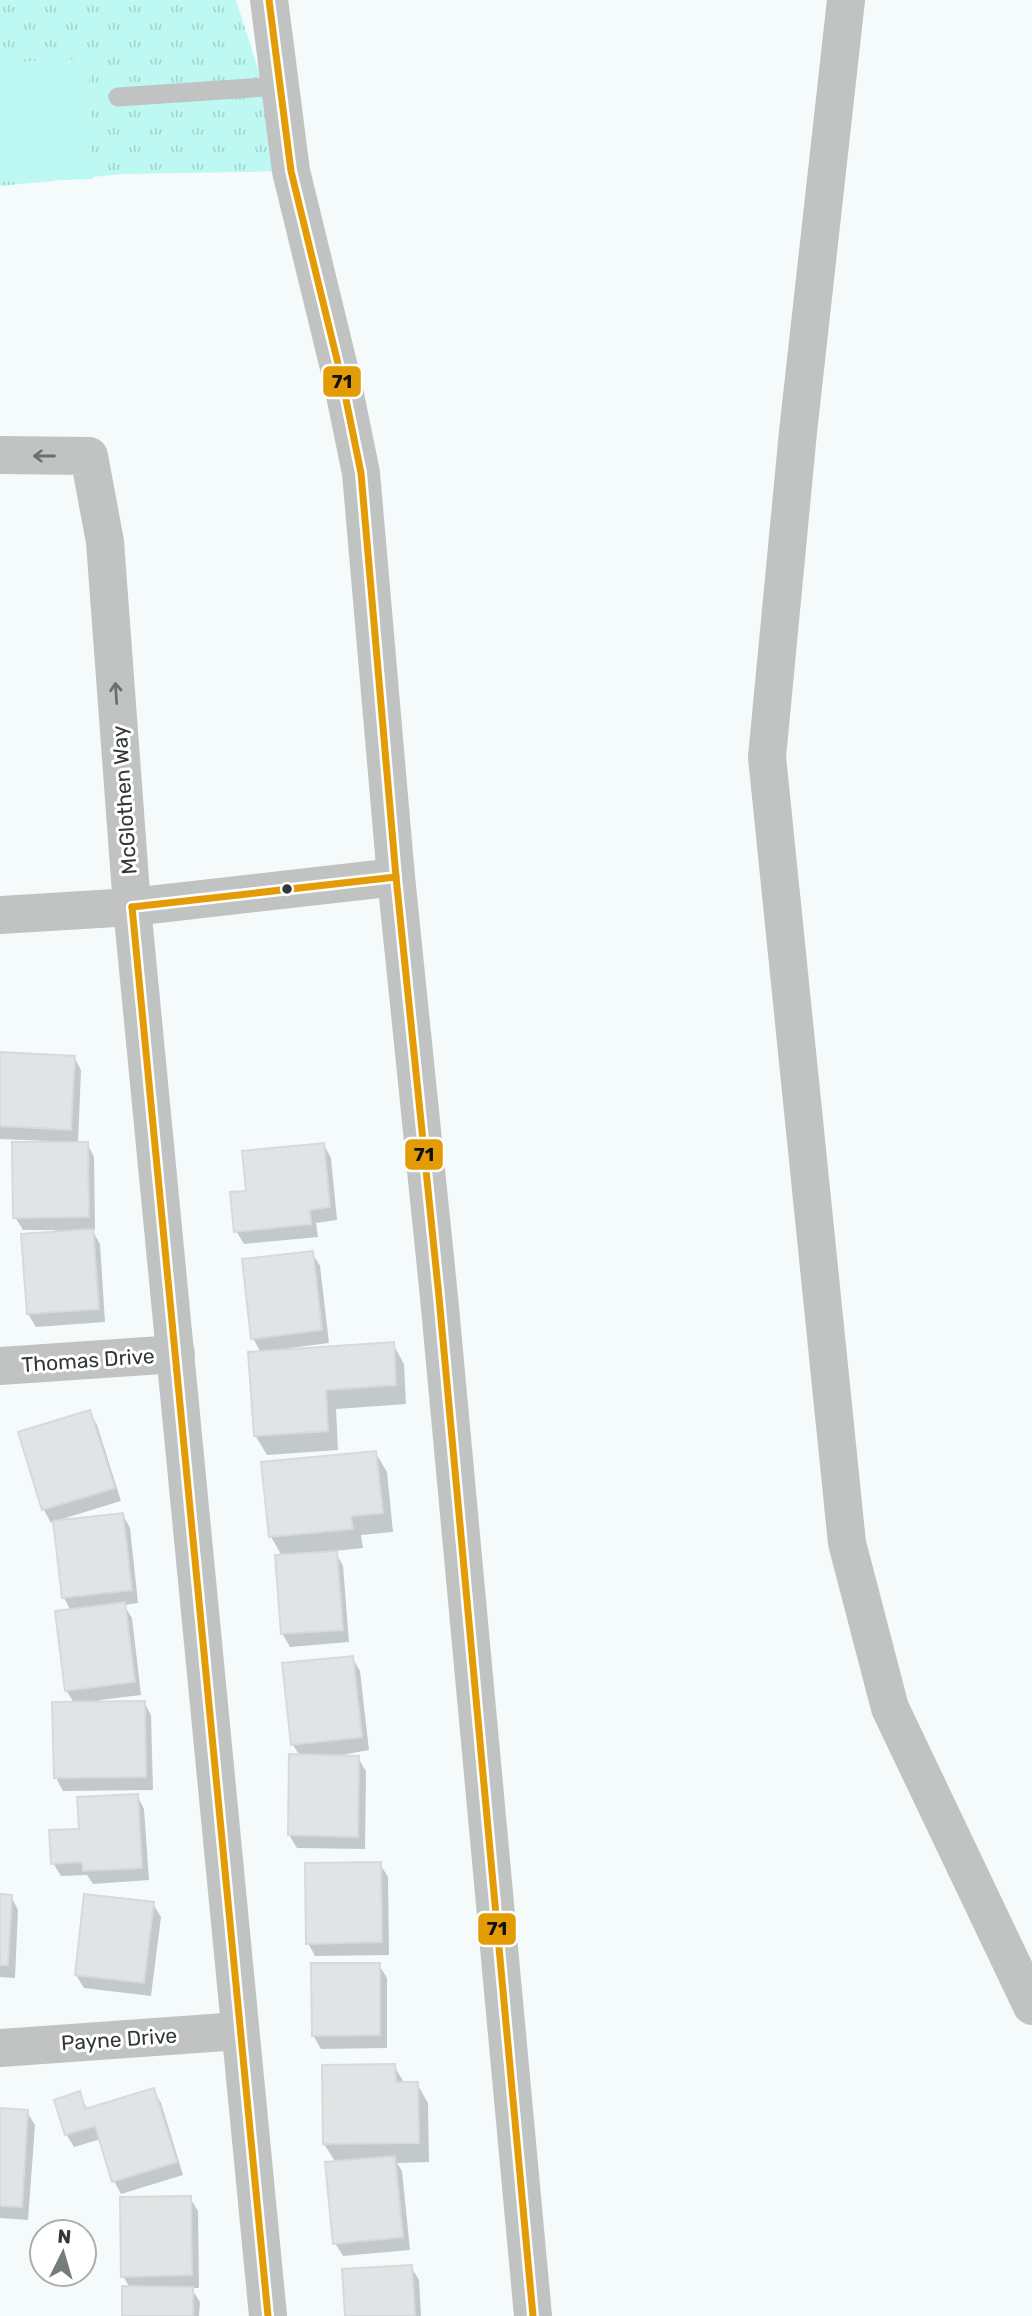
<svg xmlns="http://www.w3.org/2000/svg" width="1032" height="2316" font-family="Rubik,sans-serif">
	<style>
		.park { fill: url(#park-tufts) }
		.pitch { fill: #bdf9f2 }
		.shadow { fill: #0003 }
		.building { fill: #e1e3e5; stroke: #d7d9da; stroke-width: 2 }
		.lines { fill: none; stroke-linecap: round; stroke-linejoin: round }
		.service { stroke: #c1c3c3; stroke-width: 19 }
		.minor { stroke: #c1c3c3; stroke-width: 38 }
		.tertiary { stroke: #c1c3c3; stroke-width: 38 }
		.bus-1-casing { stroke: #fff; stroke-width: 12 }
		.bus-1 { stroke: #e39b06; stroke-width: 7 }
		.oneway { stroke: #6b6f6f }
		.bus-dot { fill: #323737; stroke: #fff; stroke-width: 2.5 }
		.labels { text-anchor: middle; dominant-baseline: central; stroke-width: 6; stroke-linejoin: round; paint-order: stroke }
		.street-label { font-size: 21px; fill: #323737; stroke: #fff }
		.line-badge { stroke: #fff; stroke-width: 2.5 }
		.pale-badge-label { font-size: 19px; text-anchor: middle; font-weight: bold; fill: #111 }
	</style>
	<defs>
		<pattern id="park-tufts" width="24" height="20" patternUnits="userSpaceOnUse" patternTransform="scale(1.75)"><rect width="24" height="20" fill="#bdf9f2"/><path d="M3 7l-1-3M5 7V3M7 7l1-3M15 17l-1-3M17 17v-4M19 17l1-3" fill="none" stroke="#a3d6d0"/></pattern>
	</defs>
	<rect width="100%" height="100%" fill="#f4fbfa"/>
	<!-- park -->
	<polygon class="park" points="0,0 236,0 291,171 123,174 0,186"/>
	<!-- pitch -->
	<polygon class="pitch" points="88,59 93,179 0,182 0,62"/>
	<!-- shadow -->
	<g class="shadow">
		<polygon points="0,1054 74,1057 81,1070 78,1144 87,1143 94,1157 95,1230 92,1230 100,1244 105,1322 36,1327 28,1314 55,1230 23,1230 15,1217 48,1141 0,1139"/>
		<polygon points="324,1145 331,1158 337,1220 316,1223 318,1237 244,1244 236,1231 248,1192"/>
		<polygon points="312,1253 320,1266 329,1343 290,1348 291,1351 393,1344 404,1364 406,1404 336,1409 338,1450 267,1455 255,1435 261,1353 253,1338"/>
		<polygon points="90,1412 97,1425 121,1501 62,1519 123,1515 130,1528 138,1603 124,1605 132,1618 141,1695 100,1700 101,1703 144,1702 151,1715 153,1790 63,1791 56,1778 74,1703 66,1690 71,1611 64,1598 55,1521 51,1523 44,1510 20,1433"/>
		<polygon points="375,1452 387,1472 393,1532 361,1535 363,1548 335,1551 343,1566 349,1642 290,1647 282,1633 282,1556 271,1537 263,1464"/>
		<polygon points="352,1657 360,1671 369,1750 331,1757 358,1758 366,1771 365,1849 297,1848 289,1835 300,1756 293,1745"/>
		<polygon points="137,1795 144,1809 149,1880 93,1884 87,1875 61,1876 53,1863 81,1831"/>
		<polygon points="380,1864 388,1877 389,1955 315,1956 308,1943"/>
		<polygon points="0,1896 11,1896 18,1910 15,1978 0,1977"/>
		<polygon points="153,1904 161,1917 151,1996 84,1988 76,1975"/>
		<polygon points="379,1965 387,1978 387,2048 321,2049 313,2035"/>
		<polygon points="394,2066 405,2084 417,2084 428,2103 429,2162 397,2163 402,2171 410,2250 343,2256 335,2243 336,2163 324,2144"/>
		<polygon points="153,2090 161,2103 183,2175 121,2194 114,2181 101,2139 74,2147 66,2134 79,2093 88,2110"/>
		<polygon points="0,2110 27,2112 35,2125 28,2220 0,2218"/>
		<polygon points="190,2198 198,2211 199,2288 191,2288 200,2302 199,2316 123,2316 130,2288 123,2276"/>
		<polygon points="411,2267 419,2280 421,2316 347,2316"/>
	</g>
	<!-- building -->
	<g class="building">
		<polygon points="0,1052 75,1056 71,1130 0,1126"/>
		<polygon points="12,1142 88,1142 89,1217 13,1218"/>
		<polygon points="324,1143 330,1207 310,1210 311,1224 234,1232 230,1192 246,1191 242,1151"/>
		<polygon points="93,1229 99,1309 27,1314 21,1234"/>
		<polygon points="313,1251 322,1330 251,1339 242,1259"/>
		<polygon points="394,1342 396,1385 326,1390 328,1431 254,1436 248,1352"/>
		<polygon points="90,1410 115,1488 42,1510 18,1432"/>
		<polygon points="376,1451 383,1513 351,1516 353,1529 269,1537 261,1462"/>
		<polygon points="123,1513 132,1590 62,1598 53,1521"/>
		<polygon points="337,1551 343,1630 281,1634 275,1555"/>
		<polygon points="125,1602 135,1682 65,1691 55,1611"/>
		<polygon points="353,1656 362,1737 291,1745 282,1663"/>
		<polygon points="145,1701 146,1777 54,1778 52,1702"/>
		<polygon points="289,1754 359,1756 358,1837 288,1835"/>
		<polygon points="138,1794 142,1868 83,1871 82,1862 51,1864 49,1830 79,1829 77,1797"/>
		<polygon points="381,1862 382,1942 306,1944 305,1863"/>
		<polygon points="0,1894 12,1895 8,1965 0,1965"/>
		<polygon points="84,1894 154,1902 144,1983 75,1975"/>
		<polygon points="311,1963 380,1963 380,2035 312,2036"/>
		<polygon points="395,2064 396,2082 418,2082 419,2143 323,2144 322,2065"/>
		<polygon points="154,2088 177,2162 112,2182 95,2126 65,2135 54,2100 80,2091 85,2109"/>
		<polygon points="0,2108 28,2110 22,2207 0,2206"/>
		<polygon points="395,2156 403,2237 333,2244 325,2162"/>
		<polygon points="191,2196 192,2275 121,2277 120,2197"/>
		<polygon points="412,2265 415,2316 345,2316 342,2269"/>
		<polygon points="122,2286 193,2287 193,2316 122,2316"/>
	</g>
	<g class="lines">
		<!-- service -->
		<polyline class="service" points="118,97 280,86"/>
		<!-- minor -->
		<g class="minor">
			<polyline points="846,0 798,432 767,757 847,1543 890,1708 1032,2006"/>
			<polyline points="0,455 89,456 105,542 132,907 268,2316"/>
			<polyline points="0,915 132,907 396,877"/>
			<polyline points="0,1366 176,1354"/>
			<polyline points="0,2048 239,2031"/>
		</g>
		<!-- tertiary -->
		<polyline class="tertiary" points="269,0 291,171 342,380 361,473 396,877 439,1297 533,2316"/>
		<defs>
			<g id="bus-1">
				<polyline points="269,0 291,171 342,380 361,473 396,877 439,1297 533,2316"/>
				<polyline points="132,907 268,2316"/>
				<polyline points="132,907 396,877"/>
			</g>
		</defs>
		<!-- bus-1 casing -->
		<use href="#bus-1" class="bus-1-casing"/>
		<!-- bus-1 -->
		<use href="#bus-1" class="bus-1"/>
	</g>
	<!-- one-way arrows -->
	<defs><path id="oneway-shaft" d="M-6 0H5M1.5-3L5.5 0L1.5 3" fill="none" stroke-width="1.6" stroke-linecap="round" stroke-linejoin="round" transform="scale(1.75)"/></defs>
	<g class="oneway">
		<use href="#oneway-shaft" transform="translate(44 456) rotate(-180)"/>
		<use href="#oneway-shaft" transform="translate(116 693) rotate(-94)"/>
	</g>
	<!-- markers -->
	<circle class="bus-dot" cx="287" cy="889" r="6"/>
	<g class="labels">
		<!-- street labels -->
		<g class="street-label">
			<text transform="translate(124 800) rotate(-94)">McGlothen Way</text>
			<text transform="translate(88 1360) rotate(-4)">Thomas Drive</text>
			<text transform="translate(119 2039) rotate(-4)">Payne Drive</text>
		</g>
	</g>
	<g class="line-badge">
		<rect x="322" y="365" width="40" height="33" rx="7" fill="#e39b06"/>
		<rect x="404" y="1138" width="40" height="33" rx="7" fill="#e39b06"/>
		<rect x="477" y="1912" width="40" height="34" rx="7" fill="#e39b06"/>
	</g>
	<g class="pale-badge-label">
		<text x="342" y="388">71</text>
		<text x="424" y="1161">71</text>
		<text x="497" y="1935">71</text>
	</g>
	<!-- north arrow -->
	<g transform="translate(63 2253) rotate(5)"><circle r="33" fill="#ffffff" stroke="#adafaf" stroke-width="2"/>
	<path d="M0-5L12 26L0 18L-12 26Z" fill="#767c7b"/>
	<text y="-10" font-size="19" font-weight="bold" text-anchor="middle" fill="#323737">N</text>
	</g>
</svg>
